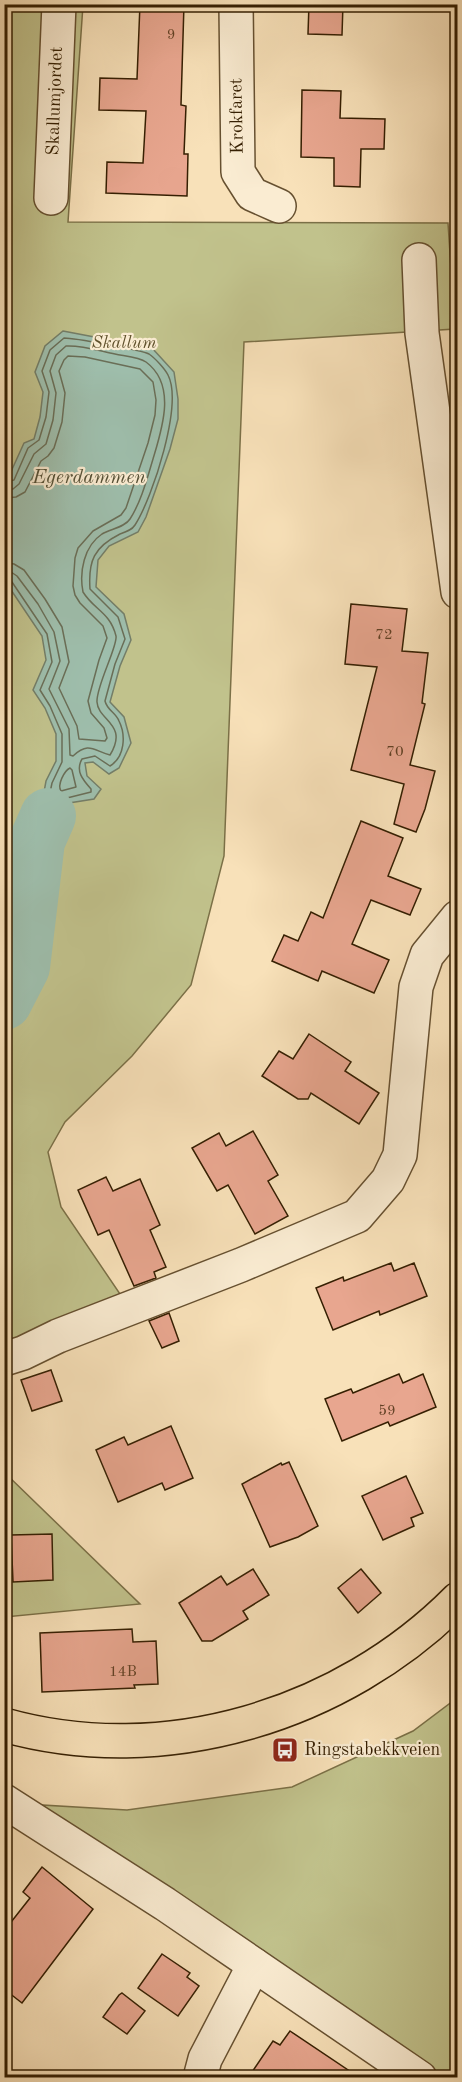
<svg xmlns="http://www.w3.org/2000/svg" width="462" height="2082" font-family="'Old Standard TT',serif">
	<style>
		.green { fill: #c1c28c; stroke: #7b7047; stroke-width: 1.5 }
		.water { fill: #9ebeac; stroke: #747e68; stroke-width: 1.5 }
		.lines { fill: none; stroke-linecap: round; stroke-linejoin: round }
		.shore { stroke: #6a6e57; stroke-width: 1.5 }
		.river { stroke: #9ebeac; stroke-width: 56 }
		.building { fill: #e8a68f; stroke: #351f02; stroke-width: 1.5 }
		.minor-casing { stroke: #665030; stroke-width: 36 }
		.major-casing { stroke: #351f02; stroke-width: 36 }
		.minor { stroke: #faecd2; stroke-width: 33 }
		.major { stroke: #f8e1b9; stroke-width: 33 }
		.labels { text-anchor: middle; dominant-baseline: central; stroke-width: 4.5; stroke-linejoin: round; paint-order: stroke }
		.number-label { font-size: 15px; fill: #624125 }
		.street-label { font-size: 18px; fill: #351f02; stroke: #faecd2 }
		.park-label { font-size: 18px; font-style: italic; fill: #5f502b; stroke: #faecd2 }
		.poi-label { font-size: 18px; fill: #351f02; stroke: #faecd2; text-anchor: start }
		.water-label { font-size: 20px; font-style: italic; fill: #544f35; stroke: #faecd2 }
	</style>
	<rect width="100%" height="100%" fill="#f8e1b9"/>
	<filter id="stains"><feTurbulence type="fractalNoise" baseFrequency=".00333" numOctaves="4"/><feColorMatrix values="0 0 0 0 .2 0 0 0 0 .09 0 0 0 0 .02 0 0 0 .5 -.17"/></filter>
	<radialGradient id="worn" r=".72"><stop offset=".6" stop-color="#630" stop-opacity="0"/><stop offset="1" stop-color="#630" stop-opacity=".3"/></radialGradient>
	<!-- green -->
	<g class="green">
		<polygon points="5,5 83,5 68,222 448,223 455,329 244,342 224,856 191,985 132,1056 65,1122 48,1152 61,1207 120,1294 92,1310 5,1345"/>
		<polygon points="5,1473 140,1604 5,1617"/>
		<polygon points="457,1698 457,2077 421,2077 235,1957 41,1805 127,1810 292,1787 413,1731"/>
	</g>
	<!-- water -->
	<polygon class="water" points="63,331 152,348 174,372 178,399 178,419 170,449 146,517 138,532 109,546 98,560 96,587 124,614 131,640 120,666 110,702 124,717 131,743 119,768 109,774 93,762 85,763 87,776 101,789 94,799 69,803 53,817 40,814 46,781 56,761 56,734 45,708 33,690 46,660 42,636 5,581 4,476 9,476 24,443 34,439 40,417 43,392 35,372 45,346"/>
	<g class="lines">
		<!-- shore -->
		<g class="shore">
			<path d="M4 482 14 480 28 448 39 440 46 417 49 392 42 371 50 350 64 338C74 338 142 350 149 354 155 358 165 369 168 375 183 404 153 497 135 525 132 530 126 532 120 534 94 547 88 561 90 589L118 617 125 639 115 664 105 701C107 710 116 713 119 721 126 735 125 757 110 766L95 756 82 759C75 771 83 780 91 789V792L67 798 52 810 47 807 52 783 62 762V734L50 706 40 690 52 662 47 634 12 582 4 579"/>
			<path d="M4 489H13L19 484 34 454 46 444 53 420 56 393 50 371 56 355 66 346C82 345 100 351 115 354 124 356 139 357 146 362 177 385 162 429 153 459 147 479 141 502 130 519 125 527 111 529 102 534 84 546 79 572 83 592 94 610 110 612 116 636 118 646 96 686 97 702 98 721 129 724 110 755 94 751 89 741 73 756L70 755 69 729 49 689 60 661 54 632 38 604 17 576 11 572 4 571"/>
			<polyline points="4,498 16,497 25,492 41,461 48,456 54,448 62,422 65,393 59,371 64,360 68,356 85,357 140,369 153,382 156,400 155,415 148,443 126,508 121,515 93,531 78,548 75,558 73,586 75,595 80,603 103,626 107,638 99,660 88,701 91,713 104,728 107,738 105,741 79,739 77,726 59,688 69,662 62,627 45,599 24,570 14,564 4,562"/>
			<path d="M70 768 72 770 76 787 61 791C57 785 64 771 70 768Z"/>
		</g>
		<!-- river -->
		<polyline class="river" points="4,1002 22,967 37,841 48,816"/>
	</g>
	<!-- building -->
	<g class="building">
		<polygon points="140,4 184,4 181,105 186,106 184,154 188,154 187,196 106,193 107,162 143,163 146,111 99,110 100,78 137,79"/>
		<polygon points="309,4 343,4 342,35 308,34"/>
		<polygon points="302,90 341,91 340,118 385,119 384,149 361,149 360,187 334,186 334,158 301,157"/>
		<polygon points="351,604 407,609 402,651 428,653 422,703 425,704 410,765 435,771 425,809 416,832 394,824 404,784 351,770 377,667 345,664"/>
		<polygon points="361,821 403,838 388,876 421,889 410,915 371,900 352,944 389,960 374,993 322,971 318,981 272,961 284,935 298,941 311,912 323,918"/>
		<polygon points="309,1034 351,1062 345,1071 379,1093 359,1124 311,1093 308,1099 298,1099 262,1076 279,1051 293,1059"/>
		<polygon points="253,1131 278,1175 268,1181 288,1216 255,1234 228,1185 217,1191 192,1148 219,1133 226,1146"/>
		<polygon points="106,1177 113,1191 140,1179 160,1225 150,1230 166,1267 154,1272 156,1278 134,1286 109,1230 98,1235 78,1190"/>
		<polygon points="391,1263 394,1271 414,1263 427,1296 380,1315 379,1311 333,1330 316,1288 343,1277 344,1281"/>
		<polygon points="169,1313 179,1341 162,1348 149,1321"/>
		<polygon points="51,1370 62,1401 32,1411 21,1380"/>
		<polygon points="399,1374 403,1383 423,1374 436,1407 390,1426 388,1422 342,1441 325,1399 351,1389 353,1393"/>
		<polygon points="171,1426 193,1478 165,1490 162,1483 118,1502 96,1450 124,1437 128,1445"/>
		<polygon points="289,1462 318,1526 298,1537 270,1547 242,1484 281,1463 282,1465"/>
		<polygon points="406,1476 423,1513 411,1518 414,1526 383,1540 362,1496"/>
		<polygon points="52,1534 53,1580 13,1582 11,1535"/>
		<polygon points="253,1569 269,1595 243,1611 248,1619 212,1641 202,1641 179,1603 221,1576 227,1585"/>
		<polygon points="361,1569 381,1593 358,1613 338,1588"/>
		<polygon points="132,1629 133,1642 156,1641 158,1684 134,1685 135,1688 42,1692 40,1633"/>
		<polygon points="42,1867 93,1909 22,2003 4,1989 4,1931 30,1898 23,1892"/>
		<polygon points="162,1954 190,1973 187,1977 199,1986 178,2016 138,1988"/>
		<polygon points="122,1993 145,2011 127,2034 103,2017 119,1995"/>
		<polygon points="290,2031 360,2078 248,2078 273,2041 280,2045"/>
	</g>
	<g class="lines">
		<defs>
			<g id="minor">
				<polyline points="236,4 238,172 252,194 279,206"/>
				<polyline points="51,198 59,4"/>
				<polyline points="419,260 422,333 458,592"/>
				<polyline points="4,1359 23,1353 58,1336 241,1265 357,1216 388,1180 400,1155 416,987 427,955 458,917"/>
				<polyline points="4,1801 165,1904 420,2078"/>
				<polyline points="200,2078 205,2059 254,1965"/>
			</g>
			<path id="major" d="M4 1725C164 1770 342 1716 458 1599"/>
		</defs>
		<!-- minor casing -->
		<use href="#minor" class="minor-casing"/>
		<!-- major casing -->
		<use href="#major" class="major-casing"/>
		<!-- minor -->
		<use href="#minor" class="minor"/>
		<!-- major -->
		<use href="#major" class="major"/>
	</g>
	<!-- icons -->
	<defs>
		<symbol id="bus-square" viewBox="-11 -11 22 22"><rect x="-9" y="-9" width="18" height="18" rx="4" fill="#8f2418" stroke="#faecd2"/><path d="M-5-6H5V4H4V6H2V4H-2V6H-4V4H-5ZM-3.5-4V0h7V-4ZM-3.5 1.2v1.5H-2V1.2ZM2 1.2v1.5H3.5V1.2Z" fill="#fff"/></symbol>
	</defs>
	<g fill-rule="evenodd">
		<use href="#bus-square" x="270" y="1735" width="30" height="30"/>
	</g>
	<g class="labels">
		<!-- number labels -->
		<g class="number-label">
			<text x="171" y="35">9</text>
			<text x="384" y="635">72</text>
			<text x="395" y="752">70</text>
			<text x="387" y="1411">59</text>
			<text x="123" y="1672">14B</text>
		</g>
		<!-- street labels -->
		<g class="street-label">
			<text transform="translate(55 101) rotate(-88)">Skallumjordet</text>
			<text transform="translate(237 116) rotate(-91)">Krokfaret</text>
		</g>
		<!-- park labels -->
		<g class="park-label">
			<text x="124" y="343">Skallum</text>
		</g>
		<!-- poi labels -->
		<g class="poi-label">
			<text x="304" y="1750">Ringstabekkveien</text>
		</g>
		<!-- water labels -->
		<g class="water-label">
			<text x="89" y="478">Egerdammen</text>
		</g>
	</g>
	<!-- margin -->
	<rect width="462" height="2082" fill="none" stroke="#f8e1b9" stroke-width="24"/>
	<rect x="6" y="6" width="450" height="2070" fill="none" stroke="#351f02" stroke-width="3"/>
	<rect x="12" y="12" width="438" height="2058" fill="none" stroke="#351f02" stroke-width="1.5"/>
	<rect width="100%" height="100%" filter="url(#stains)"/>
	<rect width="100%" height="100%" fill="url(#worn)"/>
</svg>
